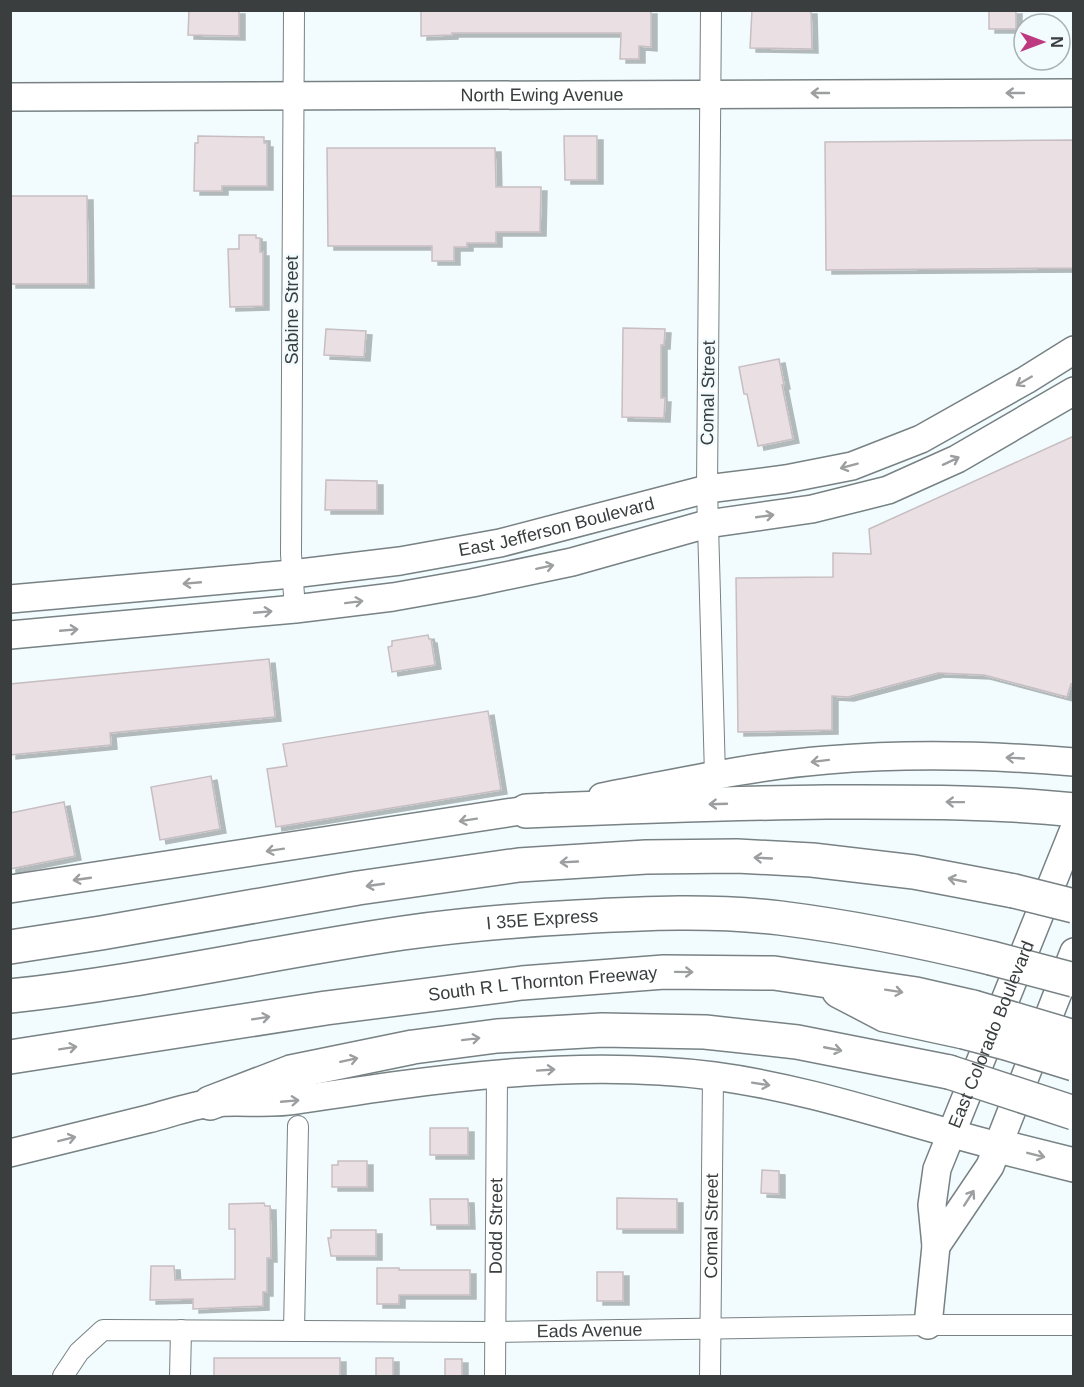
<svg xmlns="http://www.w3.org/2000/svg" width="1084" height="1387" font-family="Arial,sans-serif">
	<style>
		.building { fill: #eae0e4; stroke: #c7bec2; stroke-width: 1.5; filter: url(#shadow) }
		.lines { fill: none; stroke-linecap: round; stroke-linejoin: round }
		.street-casing { stroke: #788183; stroke-width: 22 }
		.secondary-casing { stroke: #788183; stroke-width: 30 }
		.highway-casing { stroke: #788183; stroke-width: 36 }
		.street { stroke: #fff; stroke-width: 20 }
		.secondary { stroke: #fff; stroke-width: 27 }
		.highway { stroke: #fff; stroke-width: 33 }
		.highway-bridge-casing { stroke: #788183; stroke-width: 36; stroke-linecap: butt }
		.highway-bridge { stroke: #fff; stroke-width: 33 }
		.oneway { stroke: #9c9e9f }
		.labels { text-anchor: middle; dominant-baseline: central; stroke-width: 5; stroke-linejoin: round; paint-order: stroke }
		.street-label { font-size: 18px; fill: #3a3e3f; stroke: #f2fcfe }
	</style>
	<defs>
		<filter id="shadow"><feDropShadow dx="6" dy="4" stdDeviation="0" flood-color="#0004"/></filter>
	</defs>
	<rect width="100%" height="100%" fill="#f2fcfe"/>
	<!-- building -->
	<g class="building">
		<polygon points="189,10 239,10 239,36 188,35"/>
		<polygon points="421,10 651,10 651,47 639,46 639,59 620,59 621,33 452,33 452,35 421,36"/>
		<polygon points="752,10 811,10 812,49 750,48"/>
		<rect x="989" y="10" width="27" height="19"/>
		<polygon points="198,136 264,137 264,143 267,143 267,186 222,186 222,191 194,191 195,143 198,143"/>
		<polygon points="564,136 597,136 597,180 565,180"/>
		<polygon points="1074,140 1074,268 826,270 825,142"/>
		<polygon points="327,148 495,148 496,187 541,187 540,232 496,232 496,243 467,243 467,247 454,247 454,261 432,261 432,246 328,246"/>
		<polygon points="10,196 87,196 88,284 10,284"/>
		<polygon points="239,235 256,235 256,238 260,238 260,252 263,252 263,306 230,307 228,249 239,249"/>
		<polygon points="623,328 665,329 664,345 661,345 661,398 665,398 664,418 622,417"/>
		<polygon points="326,329 366,331 364,357 324,355"/>
		<polygon points="779,359 784,385 782,385 793,439 758,446 747,394 744,394 739,367"/>
		<polygon points="1074,436 1074,683 1071,684 1067,697 984,675 938,673 848,697 832,696 832,730 738,732 736,578 833,577 833,553 871,554 869,529"/>
		<polygon points="326,480 377,481 377,510 325,510"/>
		<polygon points="428,635 429,639 431,639 435,665 392,672 388,647 392,646 392,641"/>
		<polygon points="269,659 275,717 110,733 111,745 10,755 10,684"/>
		<polygon points="488,711 501,790 276,827 267,769 287,766 283,744"/>
		<polygon points="211,776 220,829 160,840 151,787"/>
		<polygon points="64,802 75,856 10,869 10,813"/>
		<rect x="430" y="1128" width="38" height="27"/>
		<polygon points="338,1161 367,1161 367,1187 332,1187 332,1165 338,1165"/>
		<polygon points="762,1170 779,1171 779,1194 761,1193"/>
		<polygon points="617,1198 677,1199 677,1229 617,1229"/>
		<polygon points="430,1199 468,1199 469,1225 431,1225"/>
		<polygon points="264,1203 265,1206 270,1206 271,1258 267,1258 267,1292 263,1292 263,1306 193,1309 193,1299 150,1300 151,1266 174,1266 175,1280 235,1279 235,1229 229,1229 229,1204"/>
		<polygon points="331,1230 376,1230 376,1256 331,1256 328,1238 331,1238"/>
		<polygon points="377,1268 399,1268 399,1270 470,1270 470,1295 399,1295 399,1304 377,1304"/>
		<rect x="597" y="1272" width="26" height="29"/>
		<rect x="214" y="1358" width="126" height="19"/>
		<rect x="376" y="1358" width="17" height="19"/>
		<rect x="445" y="1359" width="17" height="18"/>
	</g>
	<g class="lines">
		<defs>
			<g id="street">
				<polyline points="294,10 291,554 295,609"/>
				<polyline points="711,10 707,489 715,775"/>
				<polyline points="294,1331 298,1126"/>
				<path id="s1" d="M63 1376 79 1352 103 1330 496 1332 928 1325H1074"/>
				<polyline points="180,1376 181,1330"/>
				<path id="s2" d="M495 1376 497 1074"/>
				<path id="s3" d="M710 1376 713 1076"/>
			</g>
			<g id="secondary">
				<path id="s4" d="M10 97 1074 93"/>
				<path id="s5" d="M10 599 292 574 400 561 500 543 707 489 786 479 852 466 921 439 1026 380 1074 350"/>
				<polyline points="10,635 295,609 393,597 472,583 572,562 707,524 812,509 888,490 957,459 1074,391"/>
				<path d="M602 797C676 783 751 766 827 760 911 753 990 755 1074 762"/>
				<polyline points="10,889 546,807"/>
				<path d="M10 1153C56 1142 102 1130 148 1119 168 1114 190 1106 211 1103 240 1100 269 1105 297 1100 435 1079 575 1058 714 1076 812 1089 903 1122 998 1146"/>
				<polyline points="936,1246 990,1166 1074,952"/>
				<path id="s6" d="M928 1325 936 1246 932 1205 937 1169 1074 829"/>
			</g>
			<g id="highway">
				<path d="M526 811C626 807 726 803 827 802 909 802 992 801 1074 810"/>
				<polyline points="10,947 101,933 358,888 519,865 646,857 737,856 812,860 914,872 1014,891"/>
				<polyline points="839,991 885,1015 964,1032"/>
				<path id="s7" d="M10 996C143 982 272 952 403 933 461 925 519 920 577 917 645 913 713 910 780 918 851 927 921 941 991 958"/>
				<path id="s8" d="M10 1057 326 1008 522 983 664 972 774 973 916 994 973 1007"/>
				<polyline points="210,1103 291,1072 413,1047 497,1036 602,1030 705,1032 797,1042 949,1072"/>
				<polyline points="998,1146 1074,1165"/>
			</g>
		</defs>
		<!-- street casing -->
		<use href="#street" class="street-casing"/>
		<!-- secondary casing -->
		<use href="#secondary" class="secondary-casing"/>
		<!-- highway casing -->
		<use href="#highway" class="highway-casing"/>
		<!-- street -->
		<use href="#street" class="street"/>
		<!-- secondary -->
		<use href="#secondary" class="secondary"/>
		<!-- highway -->
		<use href="#highway" class="highway"/>
		<defs>
			<g id="highway-bridge">
				<polyline points="1014,891 1074,906"/>
				<polyline points="991,958 1074,980"/>
				<polyline points="973,1007 1074,1037"/>
				<polyline points="964,1032 1006,1043 1074,1064"/>
				<polyline points="949,1072 1074,1113"/>
			</g>
		</defs>
		<!-- highway-bridge casing -->
		<use href="#highway-bridge" class="highway-bridge-casing"/>
		<!-- highway-bridge -->
		<use href="#highway-bridge" class="highway-bridge"/>
	</g>
	<!-- one-way arrows -->
	<defs><path id="oneway-shaft" d="M-6 0H5M1.5-3L5.5 0L1.5 3" fill="none" stroke-width="1.6" stroke-linecap="round" stroke-linejoin="round" transform="scale(1.5)"/></defs>
	<g class="oneway">
		<use href="#oneway-shaft" transform="translate(820 93) rotate(180)"/>
		<use href="#oneway-shaft" transform="translate(1015 93) rotate(180)"/>
		<use href="#oneway-shaft" transform="translate(1024 381) rotate(150)"/>
		<use href="#oneway-shaft" transform="translate(951 461) rotate(-25)"/>
		<use href="#oneway-shaft" transform="translate(849 466) rotate(165)"/>
		<use href="#oneway-shaft" transform="translate(765 516) rotate(-8)"/>
		<use href="#oneway-shaft" transform="translate(545 567) rotate(-12)"/>
		<use href="#oneway-shaft" transform="translate(192 583) rotate(175)"/>
		<use href="#oneway-shaft" transform="translate(354 602) rotate(-7)"/>
		<use href="#oneway-shaft" transform="translate(263 612) rotate(-5)"/>
		<use href="#oneway-shaft" transform="translate(69 630) rotate(-5)"/>
		<use href="#oneway-shaft" transform="translate(1015 758) rotate(-177)"/>
		<use href="#oneway-shaft" transform="translate(820 761) rotate(173)"/>
		<use href="#oneway-shaft" transform="translate(955 802) rotate(-179)"/>
		<use href="#oneway-shaft" transform="translate(718 804) rotate(178)"/>
		<use href="#oneway-shaft" transform="translate(468 820) rotate(171)"/>
		<use href="#oneway-shaft" transform="translate(275 850) rotate(171)"/>
		<use href="#oneway-shaft" transform="translate(763 858) rotate(-177)"/>
		<use href="#oneway-shaft" transform="translate(569 862) rotate(177)"/>
		<use href="#oneway-shaft" transform="translate(82 879) rotate(172)"/>
		<use href="#oneway-shaft" transform="translate(957 880) rotate(-169)"/>
		<use href="#oneway-shaft" transform="translate(375 885) rotate(172)"/>
		<use href="#oneway-shaft" transform="translate(684 972) rotate(1)"/>
		<use href="#oneway-shaft" transform="translate(894 991) rotate(9)"/>
		<use href="#oneway-shaft" transform="translate(261 1018) rotate(-9)"/>
		<use href="#oneway-shaft" transform="translate(471 1039) rotate(-7)"/>
		<use href="#oneway-shaft" transform="translate(68 1048) rotate(-9)"/>
		<use href="#oneway-shaft" transform="translate(833 1049) rotate(11)"/>
		<use href="#oneway-shaft" transform="translate(349 1060) rotate(-12)"/>
		<use href="#oneway-shaft" transform="translate(546 1070) rotate(-4)"/>
		<use href="#oneway-shaft" transform="translate(761 1084) rotate(9)"/>
		<use href="#oneway-shaft" transform="translate(290 1101) rotate(-5)"/>
		<use href="#oneway-shaft" transform="translate(67 1139) rotate(-14)"/>
		<use href="#oneway-shaft" transform="translate(1036 1155) rotate(14)"/>
		<use href="#oneway-shaft" transform="translate(969 1198) rotate(-57)"/>
	</g>
	<g class="labels">
		<!-- street labels -->
		<g class="street-label">
			<text stroke="none"><textPath href="#s4" startOffset="532">North Ewing Avenue</textPath></text>
			<text transform="translate(292 310) rotate(-90)">Sabine Street</text>
			<text transform="translate(708 393) rotate(-89)">Comal Street</text>
			<text stroke="none"><textPath href="#s5" startOffset="552">East Jefferson Boulevard</textPath></text>
			<text stroke="none"><textPath href="#s7" startOffset="538">I 35E Express</textPath></text>
			<text stroke="none"><textPath href="#s8" startOffset="538">South R L Thornton Freeway</textPath></text>
			<text stroke="none"><textPath href="#s6" startOffset="302">East Colorado Boulevard</textPath></text>
			<text stroke="none"><textPath href="#s2" startOffset="150">Dodd Street</textPath></text>
			<text stroke="none"><textPath href="#s3" startOffset="150">Comal Street</textPath></text>
			<text stroke="none"><textPath href="#s1" startOffset="548">Eads Avenue</textPath></text>
		</g>
	</g>
	<!-- border -->
	<rect width="1084" height="1387" fill="none" stroke="#3a3e3f" stroke-width="24"/>
	<!-- north arrow -->
	<g transform="translate(1042 42) rotate(90)"><circle r="28" fill="#f2fcfe" stroke="#a8b0b2" stroke-width="1.5"/>
	<path d="M0-4.5L10 22L0 15L-10 22Z" fill="#be3a80"/>
	<text y="-9" font-size="16" font-weight="bold" text-anchor="middle" fill="#3a3e3f">N</text>
	</g>
</svg>
